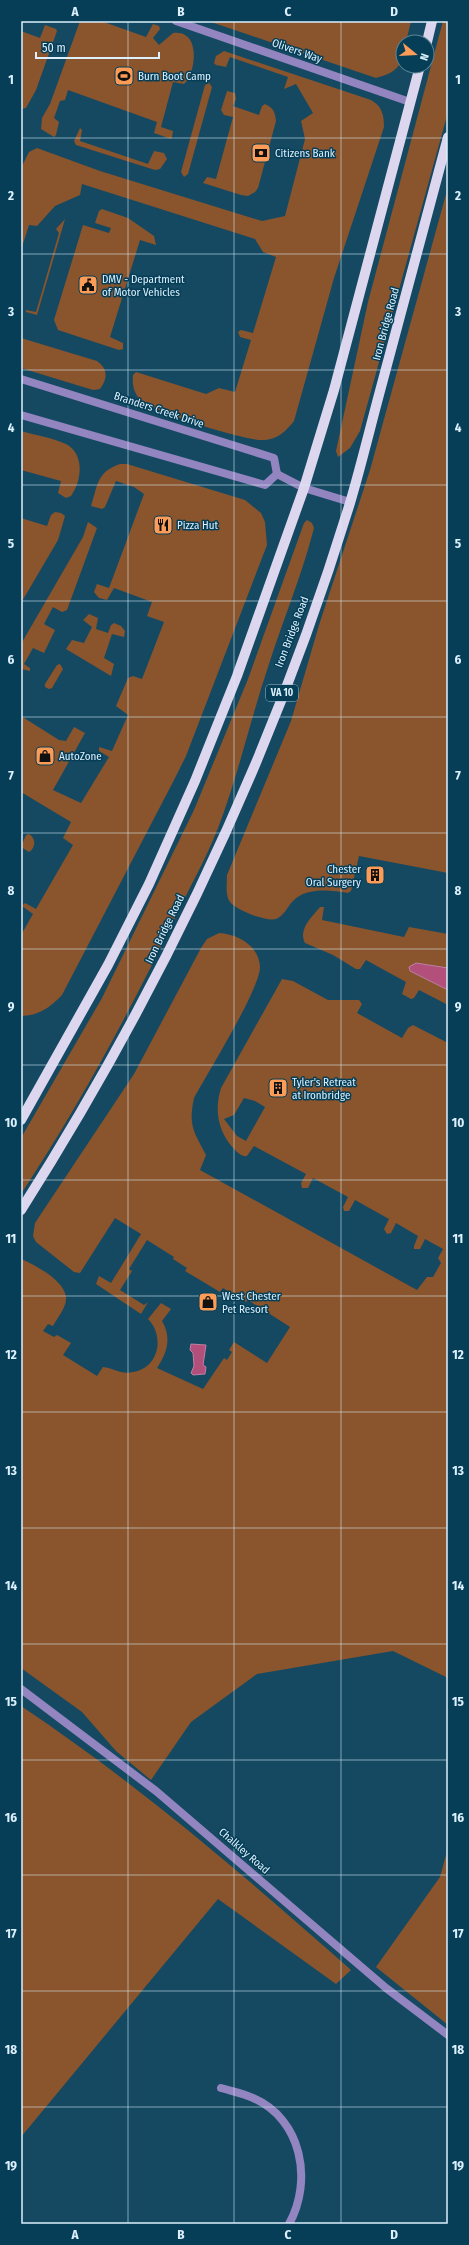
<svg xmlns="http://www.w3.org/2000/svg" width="469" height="2245" font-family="'Fira Sans Condensed',sans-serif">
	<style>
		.green { fill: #8a542c; fill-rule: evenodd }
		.water { fill: #b2507b; stroke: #bf80a2 }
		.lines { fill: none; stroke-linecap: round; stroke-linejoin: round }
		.minor { stroke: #9385c0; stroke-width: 8 }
		.tertiary { stroke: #9385c0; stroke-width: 8 }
		.primary { stroke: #dcd7ef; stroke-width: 10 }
		.grid { fill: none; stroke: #dcf0fd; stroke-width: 1; stroke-opacity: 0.55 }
		.labels { text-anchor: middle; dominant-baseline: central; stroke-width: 3; stroke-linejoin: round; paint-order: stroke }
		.shield { fill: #063e57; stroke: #9cbbcb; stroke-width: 1 }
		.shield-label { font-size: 10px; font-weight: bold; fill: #dcf0fd }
		.street-label { font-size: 11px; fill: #dcf0fd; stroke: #063e57 }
		.poi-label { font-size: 11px; fill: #dcf0fd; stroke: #063e57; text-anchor: start }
		.neatline { fill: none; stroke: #dcf0fd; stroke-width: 1.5 }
		.grid-label { font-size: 13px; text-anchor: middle; font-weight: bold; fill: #dcf0fd }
	</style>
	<rect width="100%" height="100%" fill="#154962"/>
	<!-- green -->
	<g class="green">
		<path d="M80 21H101L146 37 153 24 159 26 160 29 153 38 159 45 173 33C203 29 195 77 184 84L173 82 161 127 173 131 172 137 171 139 154 133 157 122 68 90 65 100 60 101 54 118 59 122 56 135 54 137 41 129 42 118 50 104Z"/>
		<path d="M208 21H411L406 42H403C403 66 398 72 376 78Z"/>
		<polygon points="443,21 448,21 448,112 360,431 350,448 338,457 336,451 368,302"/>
		<polygon points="45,25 56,29 57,31 36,90 26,108 21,109 21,31 40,38"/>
		<path d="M224 51 371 100C382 106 384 115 384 127L334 278 294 421C286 431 278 439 265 440 248 442 153 412 141 400 134 394 132 385 133 375L136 372 206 394 219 388 235 392 251 340 240 337 238 332 241 330 253 333 276 257 263 252 255 239 82 184 80 195 55 206 37 226 29 225 21 250V168L29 152 37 148 100 171 262 221 285 216 305 139 301 121 313 113 296 84 284 89 288 77 230 57 226 67 216 65 214 63 216 56Z"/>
		<polygon points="209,83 212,87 188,174 184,177 181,172 205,85"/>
		<path d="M227 91 235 93 236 99 233 106 259 115 262 106 265 104C273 108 275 111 276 121L258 188 255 192 248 196 241 195 203 183 207 177 216 179 233 117 224 115 221 110Z"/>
		<polygon points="80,128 82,130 80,141 148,164 154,151 164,153 167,159 160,169 155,170 76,145 74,141"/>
		<path d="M448 187V873L359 856 351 891 348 893C331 890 306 887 293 901 287 907 284 916 276 919 266 922 236 910 230 902 225 895 227 884 227 875L291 721 319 625 370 470Z"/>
		<polygon points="102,209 128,218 154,236 156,245 140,240 110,337 123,343 123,349 119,350 58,330 54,320 83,225 109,233 111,228 95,223 99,211"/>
		<polygon points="65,219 37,315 26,312 26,310 36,312 59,233 56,229"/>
		<path d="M21 338 97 361C108 369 108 378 100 389L93 390 21 368Z"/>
		<path d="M21 431C35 435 53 438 66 444 85 454 82 481 71 496L66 498 58 493 61 481 21 470Z"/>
		<path d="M120 464H127L245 500 261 513 265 522 267 545 186 756 173 782 62 995C51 1007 38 1016 21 1016V935L33 914 22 906 25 903 36 909 73 845 63 838 71 822 21 792V716L59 740 66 741 74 727 85 733 53 790 81 803 109 757 99 751V747L112 751 128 715 116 706 128 678 133 676 142 679 164 622 147 616 152 602 114 588 107 600 99 598 94 592 97 584 109 588 144 494 134 487 116 481 105 507 102 509 91 506C98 484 97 472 120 464Z"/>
		<polygon points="55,512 61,513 65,516 58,540 21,603 21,518 47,526 51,515"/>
		<path d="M307 520 312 523 314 528C302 575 283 620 268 667 250 721 238 776 218 828 206 859 189 888 175 918 129 1013 79 1106 21 1194V1138L102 998 194 810 248 679 304 523Z"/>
		<polygon points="88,522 97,528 67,610 62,612 53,607 44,624 55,630 44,653 33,648 24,664 30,668 30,671 21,669 21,644 83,537"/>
		<polygon points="89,614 98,618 96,629 108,633 111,625 114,623 121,626 125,631 124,637 112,634 104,658 114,664 111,676 66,649 72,640 84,643 92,627 83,620"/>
		<polygon points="60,664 63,669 52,688 49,689 45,687 45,684 57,665"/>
		<path d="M29 834C36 838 36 848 29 852L21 847 26 835Z"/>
		<path d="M320 907H324L322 920 404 937 409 927 448 934V968L416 963 410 971 448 990V1005L419 990 414 998 411 999 402 994 406 982 366 960 360 969H356L333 955 305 943C298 929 312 917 320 907Z"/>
		<path d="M219 933C237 934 259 945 260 967 260 989 207 1074 194 1098 188 1126 194 1132 206 1155L200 1170 417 1290 427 1277H433L441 1263 438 1258 443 1249 425 1239 420 1249H414V1246L418 1236 396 1223 391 1233 387 1234 384 1229 389 1219 355 1200 349 1211H344L343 1207 348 1197 313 1178 308 1188H302L301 1183 306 1174 254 1146 247 1156C242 1157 238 1153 234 1149 218 1132 214 1110 221 1088L282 979 293 981 328 1000H359L362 1004 357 1013 402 1038 408 1028 413 1025 448 1043V1682L446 1677 393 1651 257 1674 191 1722 151 1780 116 1751 82 1712 21 1668V1259C35 1265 64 1280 66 1297 67 1307 57 1318 53 1326L48 1324 43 1331 54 1337 57 1335 71 1343 63 1355 97 1376 103 1367C114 1368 121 1375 133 1372 159 1368 165 1336 148 1319L161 1303 171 1309 162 1321C172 1338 167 1353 157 1368L203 1389 224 1358 227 1360 232 1352 229 1350 234 1342 267 1363 290 1327 248 1300 246 1302 223 1288 220 1292 185 1271 187 1268 173 1259 174 1257 147 1240 129 1269 132 1271 120 1290 144 1305 148 1302 141 1314 96 1284 99 1276 111 1283 141 1234 115 1218 80 1273 74 1272 36 1242 33 1236 35 1223 134 1074 201 948 207 939ZM244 1098 255 1101 265 1107 246 1141 237 1136 224 1119 234 1115Z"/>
		<path d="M21 1706C138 1784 246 1877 351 1970L336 1984 218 1899 21 2137Z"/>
		<polygon points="448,1848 448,2025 376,1967 440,1877"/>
	</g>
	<!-- water -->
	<g class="water">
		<polygon points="416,963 448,968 448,990 410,971 409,967"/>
		<polygon points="191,1344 206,1345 203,1365 206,1367 205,1374 193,1375 191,1373 194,1366 193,1353 190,1350"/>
	</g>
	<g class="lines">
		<!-- minor -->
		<g class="minor">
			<polyline points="176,21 410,102"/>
			<polyline points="21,379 274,458 277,474"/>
			<polyline points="21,415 265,485 277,474"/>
			<polyline points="277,474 304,488 350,502"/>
			<path d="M221 2088C231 2091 243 2093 253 2098 302 2119 313 2181 289 2224"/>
		</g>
		<!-- tertiary -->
		<polyline class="tertiary" points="21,1689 156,1791 386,1988 448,2035"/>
		<!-- primary -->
		<g class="primary">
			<polyline points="427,42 432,21"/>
			<polyline points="21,1120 108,965 149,884 195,781 237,676 304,488 334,390 420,66"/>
			<path d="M21 1210C160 991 274 752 350 503 361 466 370 428 380 391 403 306 425 221 448 137"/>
		</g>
	</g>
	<!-- grid -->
	<path class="grid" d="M128 21V2224M234 21V2224M341 21V2224M21 138H448M21 254H448M21 370H448M21 485H448M21 601H448M21 717H448M21 833H448M21 949H448M21 1065H448M21 1180H448M21 1296H448M21 1412H448M21 1528H448M21 1644H448M21 1760H448M21 1875H448M21 1991H448M21 2107H448"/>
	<!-- icons -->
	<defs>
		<symbol id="stadium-square" viewBox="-11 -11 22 22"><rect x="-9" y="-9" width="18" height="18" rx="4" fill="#fd9c56" stroke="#063e57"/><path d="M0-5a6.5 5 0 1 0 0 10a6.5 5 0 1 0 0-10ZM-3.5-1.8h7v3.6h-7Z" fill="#111"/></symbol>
		<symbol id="bank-square" viewBox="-11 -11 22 22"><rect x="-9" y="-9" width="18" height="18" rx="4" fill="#fd9c56" stroke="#063e57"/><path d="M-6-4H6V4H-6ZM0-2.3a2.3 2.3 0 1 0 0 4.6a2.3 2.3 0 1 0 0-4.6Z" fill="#111"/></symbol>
		<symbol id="civic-square" viewBox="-11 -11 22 22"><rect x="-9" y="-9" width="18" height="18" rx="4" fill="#fd9c56" stroke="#063e57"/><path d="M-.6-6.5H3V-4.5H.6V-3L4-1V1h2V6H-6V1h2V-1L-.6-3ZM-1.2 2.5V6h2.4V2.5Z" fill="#111"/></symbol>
		<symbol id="restaurant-square" viewBox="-11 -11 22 22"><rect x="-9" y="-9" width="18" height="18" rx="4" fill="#fd9c56" stroke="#063e57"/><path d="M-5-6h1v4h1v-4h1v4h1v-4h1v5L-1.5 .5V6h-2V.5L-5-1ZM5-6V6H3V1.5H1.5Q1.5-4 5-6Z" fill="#111"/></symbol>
		<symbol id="shop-square" viewBox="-11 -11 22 22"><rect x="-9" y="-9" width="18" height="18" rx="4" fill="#fd9c56" stroke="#063e57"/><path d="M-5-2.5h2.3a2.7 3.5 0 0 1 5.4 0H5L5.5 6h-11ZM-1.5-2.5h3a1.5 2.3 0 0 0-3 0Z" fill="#111"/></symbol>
		<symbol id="building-square" viewBox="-11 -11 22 22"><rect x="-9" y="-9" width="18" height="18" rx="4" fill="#fd9c56" stroke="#063e57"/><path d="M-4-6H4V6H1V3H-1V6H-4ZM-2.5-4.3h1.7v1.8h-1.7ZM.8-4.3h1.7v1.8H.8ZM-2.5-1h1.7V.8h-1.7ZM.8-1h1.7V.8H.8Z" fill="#111"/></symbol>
	</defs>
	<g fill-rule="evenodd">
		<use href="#stadium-square" x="113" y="65" width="22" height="22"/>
		<use href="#bank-square" x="250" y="142" width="22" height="22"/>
		<use href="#civic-square" x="77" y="274" width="22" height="22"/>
		<use href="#restaurant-square" x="152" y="514" width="22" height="22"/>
		<use href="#shop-square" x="34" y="745" width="22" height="22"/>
		<use href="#building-square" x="364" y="864" width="22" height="22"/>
		<use href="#building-square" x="267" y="1077" width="22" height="22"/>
		<use href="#shop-square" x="197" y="1291" width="22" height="22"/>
	</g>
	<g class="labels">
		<!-- shield labels -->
		<rect class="shield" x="266" y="685" width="32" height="16" rx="3"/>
		<g class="shield-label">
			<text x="282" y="693">VA 10</text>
		</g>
		<!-- street labels -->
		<g class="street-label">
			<text transform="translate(297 51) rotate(19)">Olivers Way</text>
			<text transform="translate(386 324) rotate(-75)">Iron Bridge Road</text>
			<text transform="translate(159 410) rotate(18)">Branders Creek Drive</text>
			<text transform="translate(292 632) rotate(-69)">Iron Bridge Road</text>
			<text transform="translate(165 929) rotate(-64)">Iron Bridge Road</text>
			<text transform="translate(244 1851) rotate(41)">Chalkley Road</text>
		</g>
		<!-- poi labels -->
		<g class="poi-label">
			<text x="138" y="76">Burn Boot Camp</text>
			<text x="275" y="153">Citizens Bank</text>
			<text x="102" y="279">DMV - Department<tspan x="102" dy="13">of Motor Vehicles</tspan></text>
			<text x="177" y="525">Pizza Hut</text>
			<text x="59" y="756">AutoZone</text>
			<text x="361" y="869" text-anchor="end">Chester<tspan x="361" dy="13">Oral Surgery</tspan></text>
			<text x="292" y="1082">Tyler's Retreat<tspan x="292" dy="13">at Ironbridge</tspan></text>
			<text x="222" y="1296">West Chester<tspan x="222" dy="13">Pet Resort</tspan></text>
		</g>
	</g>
	<!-- border -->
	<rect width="469" height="2245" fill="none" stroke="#063e57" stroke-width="44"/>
	<!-- north arrow -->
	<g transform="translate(415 54) rotate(108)"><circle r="19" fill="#063e57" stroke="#5c8599"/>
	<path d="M0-3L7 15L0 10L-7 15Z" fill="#fd9c56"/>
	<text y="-6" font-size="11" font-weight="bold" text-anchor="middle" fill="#dcf0fd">N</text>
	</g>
	<!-- scale -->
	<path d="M36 52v6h123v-6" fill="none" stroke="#dcf0fd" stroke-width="2"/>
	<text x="42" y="52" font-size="12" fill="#dcf0fd" stroke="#063e57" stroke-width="3" paint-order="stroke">50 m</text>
	<rect x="22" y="22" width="425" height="2201" class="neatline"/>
	<g class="grid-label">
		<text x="75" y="16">A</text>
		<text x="181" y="16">B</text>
		<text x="288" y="16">C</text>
		<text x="394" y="16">D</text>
		<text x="11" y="84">1</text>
		<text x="458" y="84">1</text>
		<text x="11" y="200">2</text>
		<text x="458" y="200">2</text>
		<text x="11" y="316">3</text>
		<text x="458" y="316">3</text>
		<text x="11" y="432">4</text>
		<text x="458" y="432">4</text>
		<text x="11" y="548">5</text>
		<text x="458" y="548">5</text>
		<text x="11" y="664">6</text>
		<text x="458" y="664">6</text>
		<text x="11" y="780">7</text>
		<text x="458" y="780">7</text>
		<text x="11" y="895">8</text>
		<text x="458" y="895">8</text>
		<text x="11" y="1011">9</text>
		<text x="458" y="1011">9</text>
		<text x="11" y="1127">10</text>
		<text x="458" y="1127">10</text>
		<text x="11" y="1243">11</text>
		<text x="458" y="1243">11</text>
		<text x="11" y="1359">12</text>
		<text x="458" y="1359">12</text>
		<text x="11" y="1475">13</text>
		<text x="458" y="1475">13</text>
		<text x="11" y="1590">14</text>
		<text x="458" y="1590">14</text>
		<text x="11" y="1706">15</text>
		<text x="458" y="1706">15</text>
		<text x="11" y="1822">16</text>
		<text x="458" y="1822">16</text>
		<text x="11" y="1938">17</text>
		<text x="458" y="1938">17</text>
		<text x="11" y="2054">18</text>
		<text x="458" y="2054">18</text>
		<text x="11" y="2170">19</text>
		<text x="458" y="2170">19</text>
		<text x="75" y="2239">A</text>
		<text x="181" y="2239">B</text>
		<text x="288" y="2239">C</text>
		<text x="394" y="2239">D</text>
	</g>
</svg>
